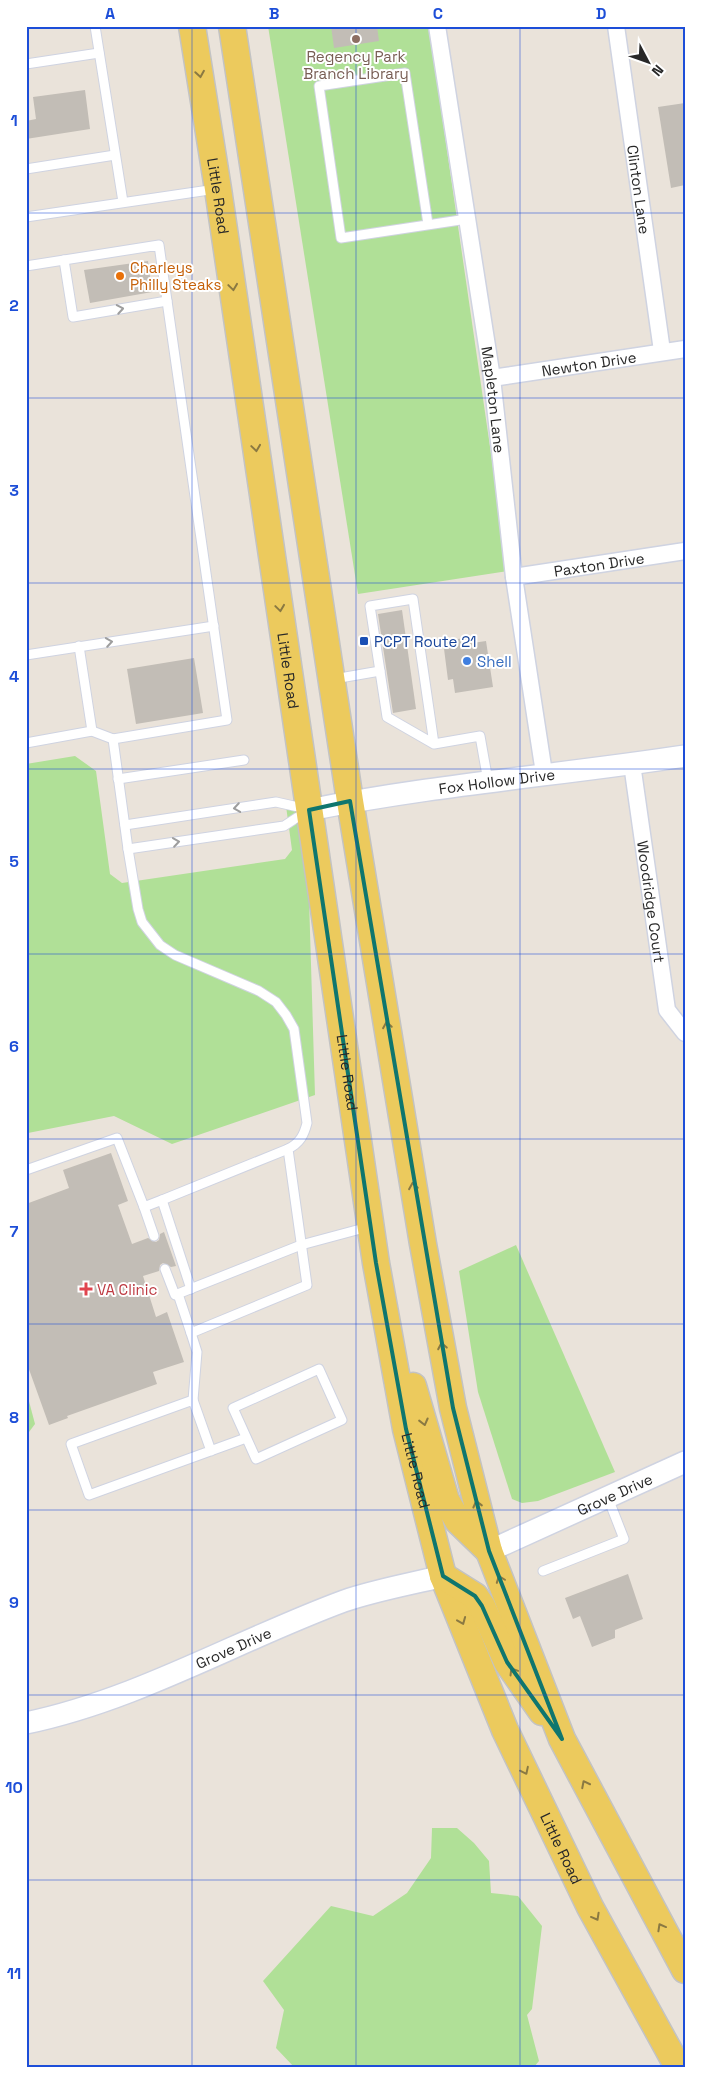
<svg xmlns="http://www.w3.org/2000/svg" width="711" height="2093" font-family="'Space Grotesk',sans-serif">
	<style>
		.green { fill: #b0e097 }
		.building { fill: #c2bdb6 }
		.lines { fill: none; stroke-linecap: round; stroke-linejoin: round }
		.service-casing { stroke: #cfd3e1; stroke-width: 11 }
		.minor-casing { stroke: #cfd3e1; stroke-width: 19 }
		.tertiary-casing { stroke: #cfd3e1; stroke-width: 24 }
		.primary-casing { stroke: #c3c3c3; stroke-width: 29 }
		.service { stroke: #fff; stroke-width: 9 }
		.minor { stroke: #fff; stroke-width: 16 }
		.tertiary { stroke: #fff; stroke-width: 21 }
		.primary { stroke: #ecca5d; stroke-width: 26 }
		.oneway { stroke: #8a7942 }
		.oneway2 { stroke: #9e9e9e }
		.marked { fill: none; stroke: #0f766e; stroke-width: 4; stroke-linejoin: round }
		.grid { fill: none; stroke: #1d4ed8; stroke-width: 1; stroke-opacity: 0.55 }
		.education-dot { fill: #8d6e63; stroke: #fff; stroke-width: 2 }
		.food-dot { fill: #e8710a; stroke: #fff; stroke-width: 2 }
		.transit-dot { fill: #1a4fb4; stroke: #fff; stroke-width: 2 }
		.shop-dot { fill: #3f7fe0; stroke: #fff; stroke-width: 2 }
		.health-dot { fill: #e0444e; stroke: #fff; stroke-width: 2 }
		.labels { text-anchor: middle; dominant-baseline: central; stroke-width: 4; stroke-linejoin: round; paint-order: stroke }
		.education-label { font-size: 15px; fill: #785e54; stroke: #fff }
		.street-label { font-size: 15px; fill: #282828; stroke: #fff }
		.food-label { font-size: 15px; fill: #c56008; stroke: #fff; text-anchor: start }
		.transit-label { font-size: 15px; fill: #164399; stroke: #fff; text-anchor: start }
		.shop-label { font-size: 15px; fill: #366cbe; stroke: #fff; text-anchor: start }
		.health-label { font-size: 15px; fill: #be3a42; stroke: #fff; text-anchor: start }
		.neatline { fill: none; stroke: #1d4ed8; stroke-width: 2 }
		.grid-label { font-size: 16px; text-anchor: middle; font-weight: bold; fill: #1d4ed8 }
	</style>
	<rect width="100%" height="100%" fill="#eae3da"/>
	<!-- green -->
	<g class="green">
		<polygon points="268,26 429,26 508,571 358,594"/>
		<polygon points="75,756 96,771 110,874 122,883 285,859 292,850 286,806 298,805 308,866 315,1095 172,1144 114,1116 28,1133 26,764"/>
		<polygon points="516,1245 615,1472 538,1501 522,1503 512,1499 478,1392 459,1271"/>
		<polygon points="26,1390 35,1424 26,1436"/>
		<polygon points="432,1828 457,1828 474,1843 489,1861 491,1893 518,1896 542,1926 532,2009 527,2015 539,2061 534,2067 294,2067 276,2048 284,2010 263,1981 331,1906 373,1916 407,1893 431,1858"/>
	</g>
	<!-- building -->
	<g class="building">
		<polygon points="331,26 377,26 379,41 334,48"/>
		<polygon points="85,90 90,129 26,139 26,121 36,119 33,97"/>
		<polygon points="685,103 685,185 671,188 658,107"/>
		<polygon points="148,261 152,292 90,303 84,270"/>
		<polygon points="402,610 416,709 393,713 378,614"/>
		<polygon points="465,638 466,644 486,641 493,687 455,693 453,679 448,680 443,641"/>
		<polygon points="194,658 203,713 136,724 127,669"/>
		<polygon points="111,1153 128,1201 118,1205 132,1244 148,1238 156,1242 159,1240 160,1234 164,1232 176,1266 171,1267 163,1263 160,1265 159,1271 143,1276 156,1317 167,1312 184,1362 153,1372 157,1384 67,1416 68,1418 49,1425 26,1361 26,1204 69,1188 63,1170"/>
		<polygon points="628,1574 643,1619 615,1630 615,1638 592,1647 580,1616 573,1619 565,1598"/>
	</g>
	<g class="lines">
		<defs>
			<g id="service">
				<polyline points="95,26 123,202"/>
				<polyline points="26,64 99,53"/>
				<polyline points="26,169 115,155"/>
				<polyline points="26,217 216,189"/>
				<polyline points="428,224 405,73 319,86 341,238 467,219"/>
				<polyline points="64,260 73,317 167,301"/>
				<polyline points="26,266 159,245 227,720 113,739 92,731 26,743"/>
				<polyline points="79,646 92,731"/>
				<polyline points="26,655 214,626"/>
				<polyline points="334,679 380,671"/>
				<path d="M113 739 128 849 138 909 142 922 160 945 175 955 259 991 276 1002 286 1015 294 1029 307 1123C304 1135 300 1143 288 1149L307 1285 191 1333 178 1294"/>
				<polyline points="434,744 387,717 370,606 413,599 434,744 480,736 488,781"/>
				<polyline points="118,779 244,760"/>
				<polyline points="125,825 276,802 307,809"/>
				<polyline points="128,849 284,826 307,811"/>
				<polyline points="26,1170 117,1138 144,1207 162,1200 191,1289"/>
				<polyline points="162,1200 288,1149"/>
				<polyline points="144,1207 154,1236"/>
				<polyline points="165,1269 175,1295 301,1245 368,1227"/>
				<polyline points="191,1333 197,1352 193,1400"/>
				<polygon points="319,1369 342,1420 256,1459 233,1408"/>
				<polyline points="211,1451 193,1400 71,1444 89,1495 246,1438"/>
				<polyline points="543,1571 624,1539 608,1498"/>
			</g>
			<g id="minor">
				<path id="s1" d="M437 26 492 378 514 577 544 773"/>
				<path id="s2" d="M616 26 662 351"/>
				<path id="s3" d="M492 378 685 349"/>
				<path id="s4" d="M514 577 685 551"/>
				<path id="s5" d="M632 764 667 1010 685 1033"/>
			</g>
			<g id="tertiary">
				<path id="s6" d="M309 810C433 785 560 775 685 756"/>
				<path id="s7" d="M489 1551 685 1462"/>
				<path id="s8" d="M26 1723C137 1700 238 1640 344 1601 376 1590 411 1584 443 1576"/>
			</g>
			<g id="primary">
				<path id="s9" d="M192 26 218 189 376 1263 406 1429 443 1576 505 1730 590 1907 678 2067"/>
				<polyline points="232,26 350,801 423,1244 453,1408 489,1551 562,1739 685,1970"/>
				<polyline points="413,1386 446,1500 458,1521 489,1551"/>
				<polyline points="443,1576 475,1596 482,1606 507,1662 542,1712"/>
			</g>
		</defs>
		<!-- service casing -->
		<use href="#service" class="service-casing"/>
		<!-- minor casing -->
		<use href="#minor" class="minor-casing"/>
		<!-- tertiary casing -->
		<use href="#tertiary" class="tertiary-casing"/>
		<!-- primary casing -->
		<use href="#primary" class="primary-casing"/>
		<!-- service -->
		<use href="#service" class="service"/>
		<!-- minor -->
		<use href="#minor" class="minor"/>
		<!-- tertiary -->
		<use href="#tertiary" class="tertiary"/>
		<!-- primary -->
		<use href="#primary" class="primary"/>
	</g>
	<!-- one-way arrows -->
	<defs><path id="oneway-chevron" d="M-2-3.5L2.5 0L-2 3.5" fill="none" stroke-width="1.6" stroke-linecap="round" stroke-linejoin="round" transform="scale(1.25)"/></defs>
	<g class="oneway">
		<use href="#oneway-chevron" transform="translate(200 74) rotate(81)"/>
		<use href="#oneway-chevron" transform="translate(233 287) rotate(82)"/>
		<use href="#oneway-chevron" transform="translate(256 448) rotate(82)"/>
		<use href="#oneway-chevron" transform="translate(280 608) rotate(82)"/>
		<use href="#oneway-chevron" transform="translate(387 1025) rotate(-99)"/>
		<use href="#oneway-chevron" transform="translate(413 1186) rotate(-99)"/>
		<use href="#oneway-chevron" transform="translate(442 1346) rotate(-101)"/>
		<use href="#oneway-chevron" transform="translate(424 1422) rotate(76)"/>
		<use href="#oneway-chevron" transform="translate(477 1504) rotate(-104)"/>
		<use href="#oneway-chevron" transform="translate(500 1579) rotate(-111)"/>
		<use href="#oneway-chevron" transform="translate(462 1621) rotate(68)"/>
		<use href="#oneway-chevron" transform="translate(513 1671) rotate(-121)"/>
		<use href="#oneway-chevron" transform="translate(525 1771) rotate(64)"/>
		<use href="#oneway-chevron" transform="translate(585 1784) rotate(-117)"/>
		<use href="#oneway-chevron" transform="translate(596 1917) rotate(61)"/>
		<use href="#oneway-chevron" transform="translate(661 1927) rotate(-119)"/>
	</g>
	<g class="oneway2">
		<use href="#oneway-chevron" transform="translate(120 309) rotate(-10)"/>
		<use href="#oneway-chevron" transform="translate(109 642) rotate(-9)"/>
		<use href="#oneway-chevron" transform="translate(237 808) rotate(171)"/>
		<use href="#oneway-chevron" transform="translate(176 842) rotate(-8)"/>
	</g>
	<!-- marked area -->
	<path class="marked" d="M350 801 453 1408 489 1551 562 1739 507 1662 482 1606 475 1596 443 1576 406 1429 376 1263 309 810Z"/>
	<!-- grid -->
	<path class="grid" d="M192 26V2067M356 26V2067M520 26V2067M26 213H685M26 398H685M26 583H685M26 769H685M26 954H685M26 1139H685M26 1324H685M26 1510H685M26 1695H685M26 1880H685"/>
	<!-- markers -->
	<circle class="education-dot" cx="356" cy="39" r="5"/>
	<circle class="food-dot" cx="120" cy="276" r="5"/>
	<rect class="transit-dot" x="359" y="636" width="10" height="10" rx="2.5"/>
	<circle class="shop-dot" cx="467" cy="661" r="5"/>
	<path class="health-dot" d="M83.5 1281.5h5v5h5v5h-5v5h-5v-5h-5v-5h5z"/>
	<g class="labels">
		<!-- education labels -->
		<g class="education-label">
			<text x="356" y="56">Regency Park<tspan x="356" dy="17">Branch Library</tspan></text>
		</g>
		<!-- street labels -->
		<g class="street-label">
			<text stroke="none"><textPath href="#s2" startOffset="165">Clinton Lane</textPath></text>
			<text stroke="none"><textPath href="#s9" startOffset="172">Little Road</textPath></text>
			<text stroke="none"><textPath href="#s3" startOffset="98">Newton Drive</textPath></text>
			<text stroke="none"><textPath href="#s1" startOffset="378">Mapleton Lane</textPath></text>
			<text stroke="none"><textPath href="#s4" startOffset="86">Paxton Drive</textPath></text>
			<text stroke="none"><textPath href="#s9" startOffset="652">Little Road</textPath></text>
			<text stroke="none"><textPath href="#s6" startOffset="190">Fox Hollow Drive</textPath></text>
			<text stroke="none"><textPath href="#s5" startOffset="139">Woodridge Court</textPath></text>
			<text stroke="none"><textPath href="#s9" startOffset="1058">Little Road</textPath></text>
			<text stroke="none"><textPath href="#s9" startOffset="1462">Little Road</textPath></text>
			<text stroke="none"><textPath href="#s7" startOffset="138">Grove Drive</textPath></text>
			<text stroke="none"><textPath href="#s8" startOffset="221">Grove Drive</textPath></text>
			<text stroke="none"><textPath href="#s9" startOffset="1868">Little Road</textPath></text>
		</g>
		<!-- food labels -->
		<g class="food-label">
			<text x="130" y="267">Charleys<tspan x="130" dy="17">Philly Steaks</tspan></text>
		</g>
		<!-- transit labels -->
		<g class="transit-label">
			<text x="374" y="641">PCPT Route 21</text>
		</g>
		<!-- shop labels -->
		<g class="shop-label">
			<text x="477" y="661">Shell</text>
		</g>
		<!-- health labels -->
		<g class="health-label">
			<text x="97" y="1289">VA Clinic</text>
		</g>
	</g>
	<!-- border -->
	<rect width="711" height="2093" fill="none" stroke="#ffffff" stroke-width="55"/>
	<!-- north arrow -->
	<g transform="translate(648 62) rotate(131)" stroke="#ffffff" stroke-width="4" paint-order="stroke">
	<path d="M0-4L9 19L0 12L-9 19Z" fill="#282828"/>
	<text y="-8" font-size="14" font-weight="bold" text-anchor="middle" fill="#282828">N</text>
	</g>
	<rect x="28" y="28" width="656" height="2038" class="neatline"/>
	<g class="grid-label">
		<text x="110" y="19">A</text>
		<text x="274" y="19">B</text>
		<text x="438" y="19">C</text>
		<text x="601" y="19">D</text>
		<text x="14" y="126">1</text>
		<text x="14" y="311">2</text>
		<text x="14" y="496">3</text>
		<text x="14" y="682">4</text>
		<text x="14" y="867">5</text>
		<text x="14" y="1052">6</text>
		<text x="14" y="1237">7</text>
		<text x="14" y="1423">8</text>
		<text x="14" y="1608">9</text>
		<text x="14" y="1793">10</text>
		<text x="14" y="1979">11</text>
	</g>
</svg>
